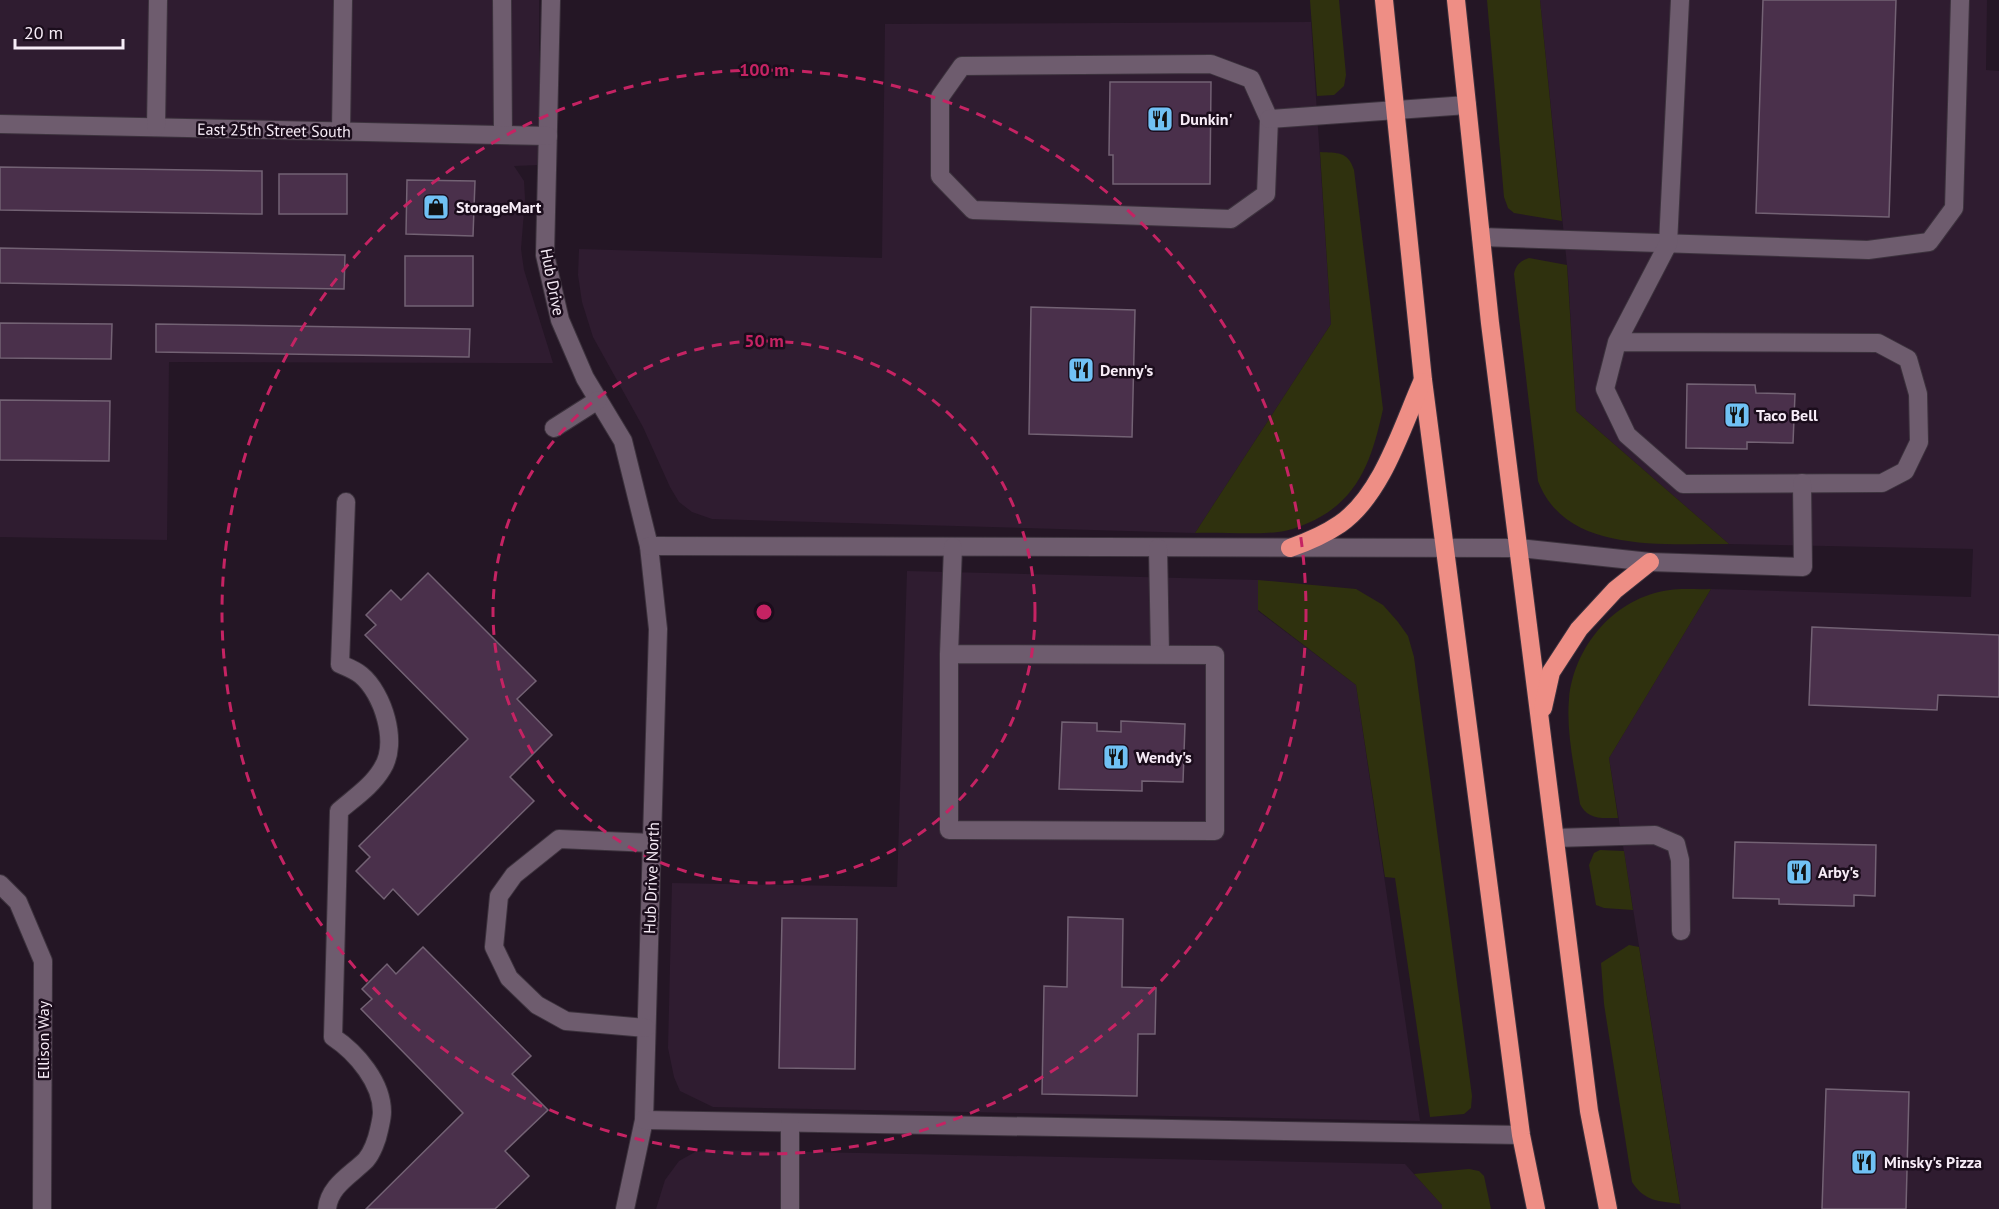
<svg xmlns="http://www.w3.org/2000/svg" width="1999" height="1209" font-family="'PT Sans',sans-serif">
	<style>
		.built { fill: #2f1c30 }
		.green { fill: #2f310e }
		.building { fill: #4a304b; stroke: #736274; stroke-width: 1.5 }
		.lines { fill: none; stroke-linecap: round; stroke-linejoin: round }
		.minor-casing { stroke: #3c323d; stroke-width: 20 }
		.highway-casing { stroke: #3c323d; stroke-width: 20 }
		.minor { stroke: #6e5c6e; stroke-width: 18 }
		.highway { stroke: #ee8e85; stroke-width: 18 }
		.ring { fill: none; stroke: #c52363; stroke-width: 3; stroke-dasharray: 10 8 }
		.labels { text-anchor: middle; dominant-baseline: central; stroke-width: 5; stroke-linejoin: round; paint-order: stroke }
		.poi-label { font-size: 16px; font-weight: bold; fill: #f7ecf7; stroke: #1b0d1c; text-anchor: start }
		.street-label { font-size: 16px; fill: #f7ecf7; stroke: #1b0d1c }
		.centre { fill: #c52363; stroke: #1b0d1c; stroke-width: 3 }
		.ring-label { font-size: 18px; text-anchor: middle; font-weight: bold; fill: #c52363; stroke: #1b0d1c; stroke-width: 5; stroke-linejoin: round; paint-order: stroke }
	</style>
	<rect width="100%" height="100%" fill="#241625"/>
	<!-- built -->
	<g class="built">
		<polygon points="0,0 539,0 539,165 514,166 524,181 525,199 521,249 524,270 553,363 169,362 167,540 0,537"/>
		<polygon points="1540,0 1987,0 1986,70 1999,71 1999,1209 1681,1209 1609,758 1711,589 1971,597 1973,549 1729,544 1576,411 1568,275"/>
		<polygon points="1311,22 1331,324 1195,533 712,519 692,512 679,502 670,487 643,427 593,337 582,302 578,275 579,249 882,258 885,24"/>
		<polygon points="907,571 1258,580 1258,611 1356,685 1420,1121 713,1107 680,1091 674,1077 668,1048 672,883 897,887"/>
		<polygon points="716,1150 1405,1164 1442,1205 1442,1209 656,1209 665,1180 679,1161 695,1152"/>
	</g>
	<!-- green -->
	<g class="green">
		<polygon points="1310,0 1339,0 1346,75 1344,86 1334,95 1317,96"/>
		<polygon points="1487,0 1540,0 1562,221 1514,213 1508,208 1504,197"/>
		<path d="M1320 152C1337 153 1348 151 1354 170L1383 409C1372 459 1359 501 1308 523 1299 527 1288 531 1278 532 1251 535 1222 532 1195 533L1331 324Z"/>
		<path d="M1529 258 1567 265 1576 411 1729 544C1665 543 1566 555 1538 481L1514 274C1516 265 1520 261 1529 258Z"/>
		<polygon points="1258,580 1356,589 1383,605 1398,622 1408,636 1414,657 1472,1096 1471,1108 1464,1114 1430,1117 1395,878 1385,877 1356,685 1258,610"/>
		<path d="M1711 589 1609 758 1618 818C1602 818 1588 820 1580 804 1575 770 1566 734 1569 699 1574 646 1615 597 1670 590 1683 588 1698 590 1711 589Z"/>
		<polygon points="1600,850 1624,851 1633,910 1604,908 1596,905 1589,865 1594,853"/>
		<path d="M1629 945 1639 947 1680 1204C1659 1201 1645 1202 1632 1182L1604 1004 1601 963Z"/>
		<polygon points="1469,1169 1479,1171 1484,1176 1491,1209 1442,1209 1442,1205 1414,1174"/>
	</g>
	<!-- building -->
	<g class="building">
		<polygon points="1763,0 1896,0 1889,217 1756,213"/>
		<polygon points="1110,82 1211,82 1210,184 1113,184 1113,155 1109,155"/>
		<polygon points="0,167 262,171 262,214 0,210"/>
		<rect x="279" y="174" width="68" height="40"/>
		<polygon points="407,180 475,181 473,236 406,234"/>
		<polygon points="0,248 345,255 344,289 0,283"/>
		<rect x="405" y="256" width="68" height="50"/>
		<polygon points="1031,307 1135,310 1132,437 1029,434"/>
		<polygon points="0,323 112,324 111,359 0,358"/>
		<polygon points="156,324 470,329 469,357 156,352"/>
		<polygon points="1687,384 1755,385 1756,393 1795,394 1793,443 1747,442 1747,449 1686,448"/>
		<polygon points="0,400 110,401 109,461 0,460"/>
		<polygon points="428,573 536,681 517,699 552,735 510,777 534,801 418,915 393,889 384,899 356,871 370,857 359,846 468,739 365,635 376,625 366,615 391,590 401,600"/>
		<polygon points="1812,627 1999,635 1999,697 1938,695 1937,710 1809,705"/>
		<polygon points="1121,721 1185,724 1183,782 1142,781 1142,791 1059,789 1062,722 1097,723 1097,731 1121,732"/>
		<polygon points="1735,842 1876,845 1875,896 1854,895 1854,906 1779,904 1779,899 1733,898"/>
		<polygon points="1068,917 1123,919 1122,987 1156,988 1155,1034 1138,1034 1137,1096 1042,1094 1044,986 1067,987"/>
		<polygon points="782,918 857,919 855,1069 779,1068"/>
		<polygon points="423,947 531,1056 512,1074 548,1110 505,1151 529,1176 495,1209 366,1209 463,1113 361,1009 372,999 362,989 387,964 396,974"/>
		<polygon points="1826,1089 1909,1092 1906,1209 1822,1209"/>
	</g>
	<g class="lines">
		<defs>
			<g id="minor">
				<polyline points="502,0 503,135"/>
				<polyline points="551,0 545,255 560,320 585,378 623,441 649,546 658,629 644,1120 625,1209"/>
				<polygon points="1211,64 1251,79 1269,119 1266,194 1231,219 973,210 940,176 940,97 962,66"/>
				<polyline points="1269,119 1467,105"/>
				<polyline points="0,124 548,136"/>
				<polyline points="156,127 158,0"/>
				<polyline points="341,131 343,0"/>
				<polyline points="1481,237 1868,250 1929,242 1954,208 1960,0"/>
				<polyline points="1617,342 1878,343 1908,359 1918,394 1919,442 1905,471 1882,483 1683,484 1627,435 1605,389 1617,342 1668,244 1680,0"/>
				<polyline points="554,428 598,400"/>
				<polyline points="649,546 1519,548 1650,562 1803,567 1802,483"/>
				<polyline points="1158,548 1160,654"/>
				<polyline points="949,654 1215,655 1215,831 949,830 949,654 953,547"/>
				<polyline points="1555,838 1655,835 1676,844 1680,860 1681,931"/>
				<polyline points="0,884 18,902 43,961 42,1209"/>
				<polyline points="646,1028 566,1021 537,1005 509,978 494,947 499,896 514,875 559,839 652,843"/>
				<polyline points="644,1120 1521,1135"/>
				<polyline points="790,1123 790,1209"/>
				<path d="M327 1209C329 1186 351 1175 366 1160 372 1153 377 1140 379 1130 380 1125 382 1118 382 1112 382 1083 357 1053 333 1037L339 811C354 798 372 786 382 769 399 743 383 693 361 675 355 670 347 667 340 664L346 502"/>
			</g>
			<g id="highway">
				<polyline points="1384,0 1423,380 1521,1135 1536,1209"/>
				<polyline points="1456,0 1490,323 1589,1111 1608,1209"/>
				<path d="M1290 548C1307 542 1324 535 1340 524 1382 495 1402 427 1422 382"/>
				<polyline points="1543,708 1551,672 1579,629 1615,590 1650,562"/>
			</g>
		</defs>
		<!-- minor casing -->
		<use href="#minor" class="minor-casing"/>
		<!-- highway casing -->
		<use href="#highway" class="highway-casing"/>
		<!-- minor -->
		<use href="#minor" class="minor"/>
		<!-- highway -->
		<use href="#highway" class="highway"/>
	</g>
	<!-- distance rings -->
	<g class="ring">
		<circle cx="764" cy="612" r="271"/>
		<circle cx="764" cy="612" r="542"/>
	</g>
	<!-- icons -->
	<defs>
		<symbol id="restaurant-square" viewBox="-11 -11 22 22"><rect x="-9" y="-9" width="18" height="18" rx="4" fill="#70c1f4" stroke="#1b0d1c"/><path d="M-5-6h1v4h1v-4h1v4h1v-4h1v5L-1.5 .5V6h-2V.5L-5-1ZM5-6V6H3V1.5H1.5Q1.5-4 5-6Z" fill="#111"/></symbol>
		<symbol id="shop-square" viewBox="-11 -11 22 22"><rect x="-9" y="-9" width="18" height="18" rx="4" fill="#70c1f4" stroke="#1b0d1c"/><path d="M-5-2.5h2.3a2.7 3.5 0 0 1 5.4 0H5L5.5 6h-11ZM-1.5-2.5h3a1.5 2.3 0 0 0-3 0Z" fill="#111"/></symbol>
	</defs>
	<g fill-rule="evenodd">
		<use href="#restaurant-square" x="1145" y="104" width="30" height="30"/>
		<use href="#shop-square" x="421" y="192" width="30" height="30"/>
		<use href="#restaurant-square" x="1066" y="355" width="30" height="30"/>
		<use href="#restaurant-square" x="1722" y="400" width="30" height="30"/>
		<use href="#restaurant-square" x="1101" y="742" width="30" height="30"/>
		<use href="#restaurant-square" x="1784" y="857" width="30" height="30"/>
		<use href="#restaurant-square" x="1849" y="1147" width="30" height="30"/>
	</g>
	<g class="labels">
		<!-- poi labels -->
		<g class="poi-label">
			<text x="1180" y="119">Dunkin'</text>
			<text x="456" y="207">StorageMart</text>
			<text x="1100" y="370">Denny's</text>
			<text x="1756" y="415">Taco Bell</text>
			<text x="1136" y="757">Wendy's</text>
			<text x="1818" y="872">Arby's</text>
			<text x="1884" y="1162">Minsky's Pizza</text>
		</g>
		<!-- street labels -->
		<g class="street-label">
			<text transform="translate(274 130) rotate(1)">East 25th Street South</text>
			<text transform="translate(553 282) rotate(79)">Hub Drive</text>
			<text transform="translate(651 878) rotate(-88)">Hub Drive North</text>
			<text transform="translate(43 1040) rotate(-90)">Ellison Way</text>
		</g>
	</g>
	<circle cx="764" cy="612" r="9" class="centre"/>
	<g class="ring-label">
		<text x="764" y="76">100 m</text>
		<text x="764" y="347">50 m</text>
	</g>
	<!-- scale -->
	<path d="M15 39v9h108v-9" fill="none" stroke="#f7ecf7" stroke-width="3"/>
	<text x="24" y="39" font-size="18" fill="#f7ecf7" stroke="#1b0d1c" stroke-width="4.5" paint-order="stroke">20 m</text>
</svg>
